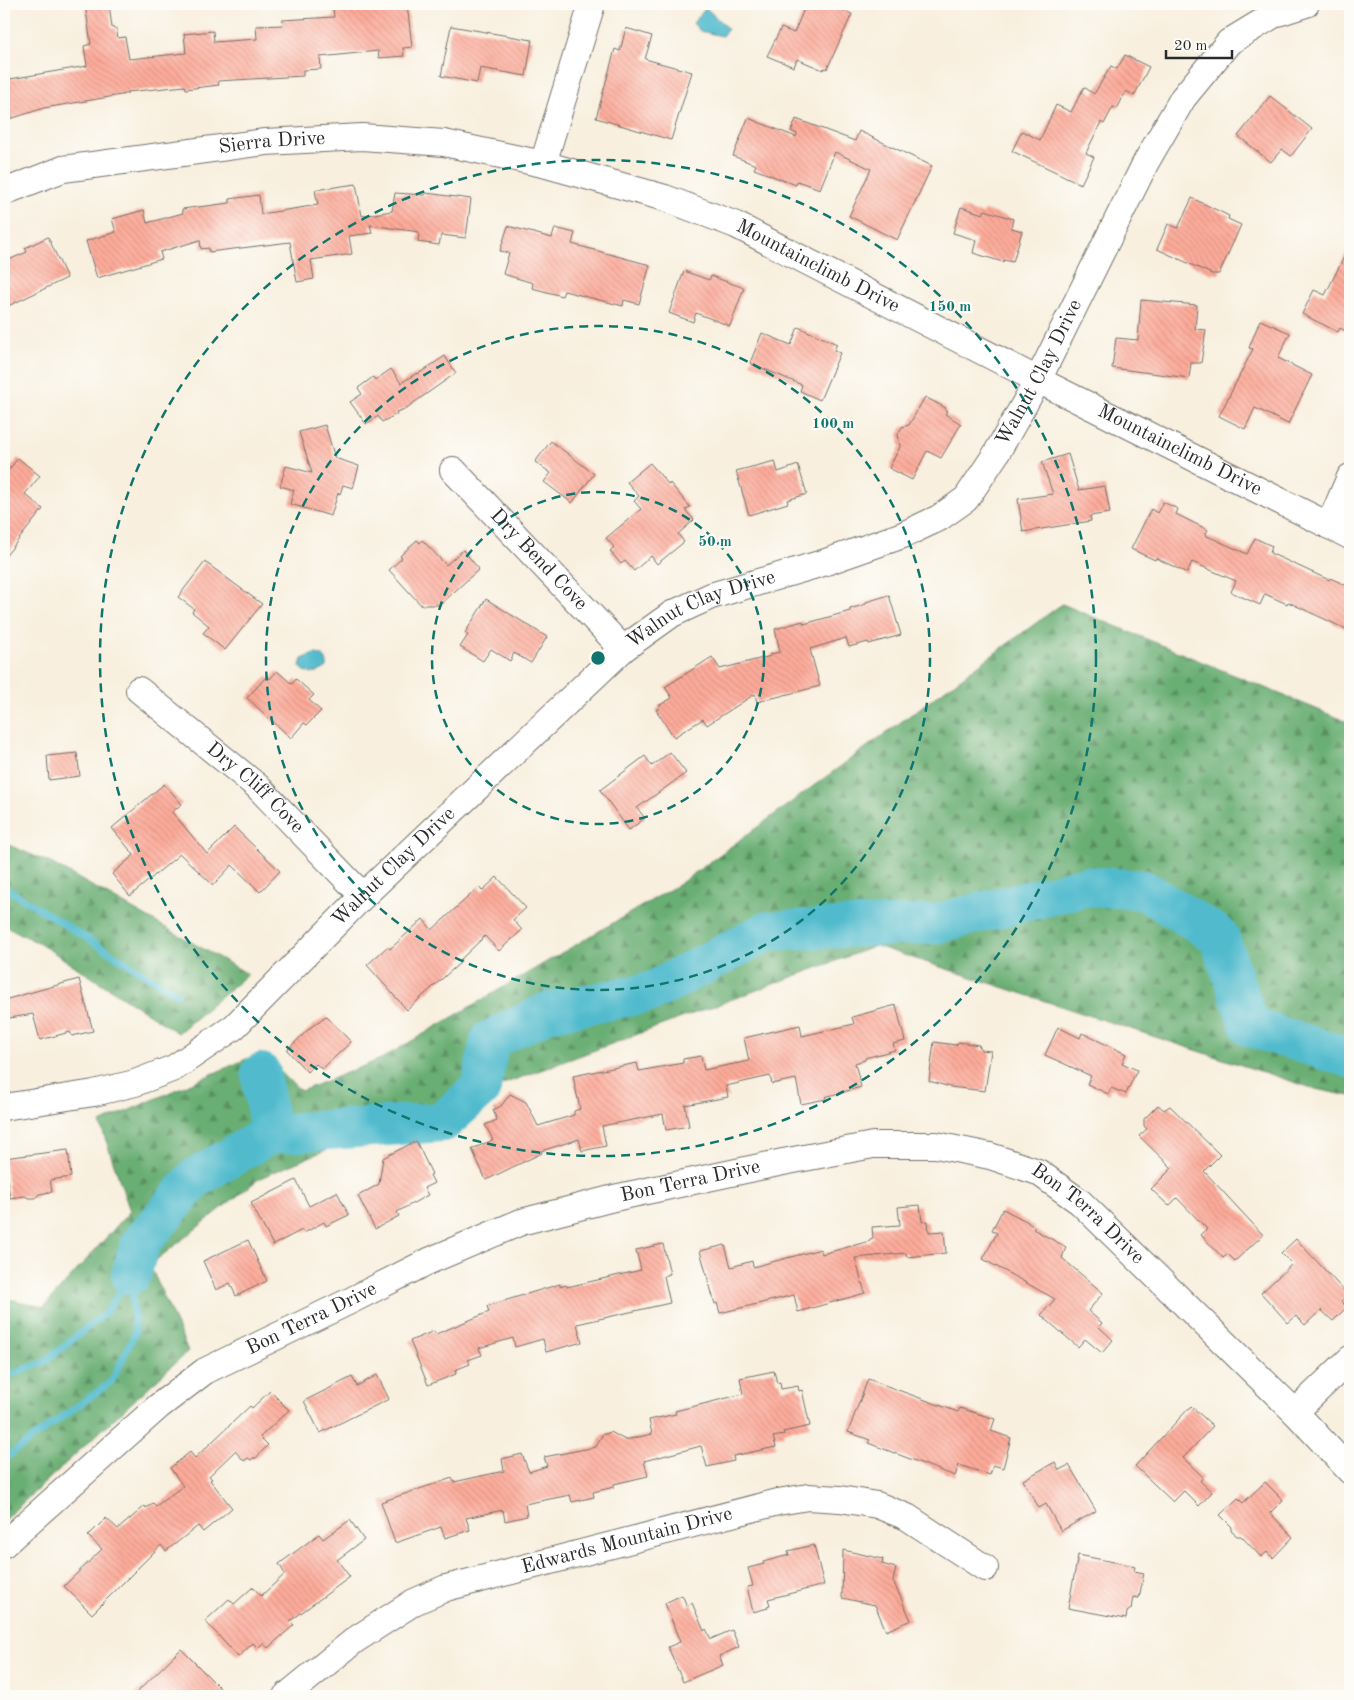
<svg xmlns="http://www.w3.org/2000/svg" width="1354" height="1700" font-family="'Old Standard TT',serif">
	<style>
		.forest { fill: url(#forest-firs); stroke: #4a6c4f }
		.water { fill: #51bbcd; stroke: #3e737c }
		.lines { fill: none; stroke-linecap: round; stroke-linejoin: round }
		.stream { stroke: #51bbcd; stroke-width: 7 }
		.river { stroke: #51bbcd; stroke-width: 40 }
		.building { fill: url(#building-back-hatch) }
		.minor-casing { stroke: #73706a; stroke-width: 28 }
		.minor { stroke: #fff; stroke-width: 26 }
		.ring { fill: none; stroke: #0f766e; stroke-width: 2.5; stroke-dasharray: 9 6 }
		.labels { text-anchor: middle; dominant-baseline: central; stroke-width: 4.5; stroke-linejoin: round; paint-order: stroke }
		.street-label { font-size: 20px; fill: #2b2b2b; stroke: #fdfcf7 }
		.centre { fill: #0f766e; stroke: #fdfcf7; stroke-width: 2.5 }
		.ring-label { font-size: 15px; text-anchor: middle; font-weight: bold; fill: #0f766e; stroke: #fdfcf7; stroke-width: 4.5; stroke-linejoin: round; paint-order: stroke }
	</style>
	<defs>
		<pattern id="forest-firs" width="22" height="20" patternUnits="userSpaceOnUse" patternTransform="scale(1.25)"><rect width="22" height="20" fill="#69ae73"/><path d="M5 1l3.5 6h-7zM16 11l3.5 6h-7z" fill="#578e5f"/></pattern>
		<pattern id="building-back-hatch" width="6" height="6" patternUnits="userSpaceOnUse" patternTransform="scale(1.25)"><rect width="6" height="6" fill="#fdab9a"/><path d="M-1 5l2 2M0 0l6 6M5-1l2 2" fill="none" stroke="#d99385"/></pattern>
	</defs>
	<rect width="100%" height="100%" fill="#fdfcf7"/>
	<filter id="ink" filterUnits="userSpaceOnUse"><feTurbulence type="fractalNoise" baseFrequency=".02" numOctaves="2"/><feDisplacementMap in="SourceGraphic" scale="10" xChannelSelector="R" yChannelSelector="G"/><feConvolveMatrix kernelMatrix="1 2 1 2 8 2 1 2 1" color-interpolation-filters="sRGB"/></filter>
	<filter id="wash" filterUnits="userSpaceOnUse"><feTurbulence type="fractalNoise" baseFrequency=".0096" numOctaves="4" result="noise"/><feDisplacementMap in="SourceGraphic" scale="20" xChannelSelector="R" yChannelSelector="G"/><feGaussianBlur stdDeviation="1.12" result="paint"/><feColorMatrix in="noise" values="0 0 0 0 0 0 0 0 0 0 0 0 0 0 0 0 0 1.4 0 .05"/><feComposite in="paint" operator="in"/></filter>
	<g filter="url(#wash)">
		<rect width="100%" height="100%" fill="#f8efde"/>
		<!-- forest -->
		<g class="forest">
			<polygon points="1062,604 1350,723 1350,1096 1315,1089 876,946 333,1147 260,1178 150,1265 188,1351 4,1520 4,1298 44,1307 130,1211 100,1123 260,1053 301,1091 381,1059 681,883"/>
			<polygon points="4,843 51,863 248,974 178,1033 42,945 4,925"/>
		</g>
		<!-- water -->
		<g class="water">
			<polygon points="706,8 728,29 722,36 700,31 693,23"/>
			<path d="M314 654C322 654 328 658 327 667 318 674 306 676 300 666L302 659Z"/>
		</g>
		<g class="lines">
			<!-- stream -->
			<g class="stream">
				<polyline points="4,887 177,994"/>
				<polyline points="4,1377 44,1362 106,1313 130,1275"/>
				<polyline points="4,1459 112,1381 135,1333 131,1275"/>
			</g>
			<!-- river -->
			<g class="river">
				<polyline points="261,1073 270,1134 443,1122 481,1088 490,1040 548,1012 651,992 768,931 934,924 1087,886 1144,890 1219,936 1250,1027 1350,1058"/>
				<polyline points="131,1275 140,1244 195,1178 270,1134"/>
			</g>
		</g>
		<g id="blocks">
			<!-- building -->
			<g class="building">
				<polygon points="85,4 109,4 112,28 116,28 118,38 125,37 129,59 186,53 184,34 213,31 214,42 257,39 256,26 283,25 282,20 334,17 333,8 374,4 407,4 412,47 403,48 404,56 379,58 378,51 320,57 321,69 303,70 303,76 218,81 219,85 186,89 185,86 127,92 127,94 44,108 4,121 4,80 87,66 84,46 91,44"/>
				<polygon points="806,4 827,4 852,14 827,69 824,68 823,70 797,59 794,67 767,56 781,28 794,33"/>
				<polygon points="451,26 532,40 526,76 480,68 477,83 441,76"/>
				<polygon points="626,28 652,36 645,59 692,72 671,140 596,118 615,49 620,51"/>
				<polygon points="1125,55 1149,67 1134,96 1126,91 1117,109 1113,107 1104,124 1101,122 1086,153 1094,157 1081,184 1012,151 1022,131 1040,140 1056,105 1071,112 1084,87 1094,94 1111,66 1117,69"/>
				<polygon points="1270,96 1312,129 1291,156 1282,149 1271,162 1238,136"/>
				<polygon points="748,118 796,137 797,134 791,131 796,119 855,141 859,131 932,166 897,240 849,216 871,169 835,152 820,189 797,181 796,185 754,169 756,165 733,156"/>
				<polygon points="356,184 362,216 392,211 395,193 425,195 426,193 471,199 466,238 441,235 439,245 418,242 419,232 370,225 372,233 349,236 352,254 311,260 314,279 297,282 290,242 209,252 209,248 201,249 200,240 160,252 162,259 97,278 86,241 116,232 112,219 144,210 147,223 183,213 182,209 230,203 230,199 259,195 261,214 318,205 315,190"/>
				<polygon points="1192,198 1229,216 1228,219 1241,225 1219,274 1212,274 1157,249 1168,224 1178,228"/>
				<polygon points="961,207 983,214 985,210 1013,219 1011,228 1022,231 1013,262 1004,260 1003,262 973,253 976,240 953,233"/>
				<polygon points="508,226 552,238 555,228 575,233 572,244 650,265 639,304 624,300 623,306 564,291 562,296 532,288 533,283 503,274 509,253 500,251"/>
				<polygon points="48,237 67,278 4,308 4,262 27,252 25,248"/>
				<polygon points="1350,245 1350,333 1340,328 1338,332 1302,314 1314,290 1325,295"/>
				<polygon points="684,271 709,280 711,276 744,288 730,326 696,313 693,322 669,313"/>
				<polygon points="1141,300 1197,305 1195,329 1206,330 1201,363 1191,363 1189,378 1112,368 1116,338 1138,340"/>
				<polygon points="1260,320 1290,333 1278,358 1312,375 1288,424 1255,408 1245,429 1219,416 1253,349 1249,348"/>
				<polygon points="798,327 837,344 834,350 840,353 820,400 800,391 802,385 750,363 762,333 791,345"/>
				<polygon points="445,356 456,373 405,409 396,412 397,414 382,422 378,416 366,424 350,402 362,394 358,388 373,377 375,380 391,369 401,383 417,373 418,374"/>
				<polygon points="925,397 946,408 945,410 947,411 945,414 961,424 941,458 927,451 912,480 889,468 900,447 898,434 902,427 909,425"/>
				<polygon points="325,425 335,458 359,466 353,488 343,485 340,494 338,493 331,516 290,504 294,490 280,486 286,466 312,473 299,432"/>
				<polygon points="551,441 594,474 572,503 544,482 551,473 535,462"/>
				<polygon points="1068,454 1079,490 1105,486 1110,513 1090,516 1091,521 1023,532 1018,499 1053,494 1042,462"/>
				<polygon points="18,458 40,476 25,494 43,509 4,558 4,476"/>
				<polygon points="775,461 778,472 798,465 807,494 787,500 788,503 749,515 736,471"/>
				<polygon points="650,463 669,485 670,483 690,507 685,510 694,520 678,534 684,542 657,564 651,556 634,571 625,561 621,564 610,551 614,547 606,538 641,509 634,501 639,496 627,482"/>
				<polygon points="1163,502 1178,509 1176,514 1208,530 1205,535 1247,554 1255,538 1272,546 1270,553 1329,580 1330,578 1350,587 1350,631 1288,602 1287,604 1265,594 1260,605 1231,592 1236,581 1192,562 1187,573 1156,558 1155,560 1131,549 1151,509 1157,513"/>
				<polygon points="417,540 420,543 422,540 446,565 463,550 479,569 440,605 421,605 389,570 402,558 400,556"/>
				<polygon points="205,562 262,604 225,650 203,633 209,626 192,612 194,609 178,597"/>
				<polygon points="889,595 901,635 869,644 868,642 849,647 846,638 810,649 820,686 757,702 755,694 707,725 703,719 674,737 656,710 659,708 658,706 672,698 665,687 712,657 720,669 771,656 771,654 780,652 775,629 803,621 804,624 850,611 850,609 866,604 866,602"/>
				<polygon points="486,599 547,637 531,663 514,653 510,661 491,649 483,661 460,647 468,635 465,633"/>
				<polygon points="277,671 292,684 296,679 314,695 309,700 321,711 307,725 304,723 291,738 247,698 267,676 270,679"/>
				<polygon points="670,752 686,773 637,808 645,818 629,830 600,790 645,756 652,766"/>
				<polygon points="77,753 80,776 49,780 47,756"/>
				<polygon points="164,784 182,804 172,812 207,854 234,827 280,871 260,892 232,865 213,885 180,854 130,896 112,874 134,855 112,828"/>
				<polygon points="497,877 526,908 513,920 522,930 499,951 485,936 460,960 461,962 407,1010 367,965 387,947 390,949 423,919 432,930 479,887 482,891"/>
				<polygon points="79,979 93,1031 72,1036 70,1032 40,1040 33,1014 4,1019 4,1000"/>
				<polygon points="896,1005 905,1041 893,1044 895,1050 865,1058 865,1060 855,1063 861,1087 825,1097 826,1099 801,1104 796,1079 772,1084 770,1076 726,1086 728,1097 685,1105 689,1126 666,1130 663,1114 602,1126 606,1146 582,1151 579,1139 541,1151 542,1153 486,1180 472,1149 493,1140 485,1125 497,1120 493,1110 501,1106 510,1094 526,1102 538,1126 574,1115 574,1111 580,1109 573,1076 637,1063 639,1071 683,1063 683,1059 701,1056 704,1070 749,1061 744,1038 800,1025 802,1036 854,1024 852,1017"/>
				<polygon points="326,1016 351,1042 322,1069 316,1064 307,1072 287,1050 311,1027"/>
				<polygon points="1058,1027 1080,1038 1082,1033 1126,1054 1122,1063 1137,1070 1126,1094 1111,1088 1108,1094 1087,1084 1091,1076 1045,1055"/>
				<polygon points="934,1042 956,1045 959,1042 979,1045 981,1050 991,1051 985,1091 950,1087 929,1081"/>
				<polygon points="1158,1105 1164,1110 1170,1106 1220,1155 1204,1171 1263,1235 1235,1261 1228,1254 1223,1258 1201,1235 1207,1229 1177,1198 1169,1206 1151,1189 1172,1168 1139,1136 1147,1129 1144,1126 1144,1119"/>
				<polygon points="416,1141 432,1174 430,1175 434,1183 424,1188 428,1195 397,1212 399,1216 375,1229 358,1196 379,1184 383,1158"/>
				<polygon points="68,1150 71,1177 50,1180 52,1192 39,1194 36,1198 28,1198 25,1196 10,1198 4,1158"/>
				<polygon points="296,1180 309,1206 337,1192 349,1215 326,1226 324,1222 304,1233 302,1230 273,1245 251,1203"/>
				<polygon points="920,1205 922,1222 928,1221 929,1232 944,1231 946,1253 907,1257 906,1253 855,1258 865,1293 798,1312 794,1295 720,1313 717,1303 715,1304 700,1251 725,1245 731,1267 752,1261 753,1267 821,1249 822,1254 870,1241 870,1239 873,1238 872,1227 900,1225 898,1207"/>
				<polygon points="1003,1209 1028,1222 1028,1223 1035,1227 1033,1229 1066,1247 1062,1258 1103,1293 1088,1311 1102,1323 1099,1327 1113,1340 1102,1353 1085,1339 1078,1347 1041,1315 1055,1299 983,1259 997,1233 992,1230"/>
				<polygon points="1296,1239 1348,1295 1341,1301 1347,1307 1333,1321 1321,1310 1305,1325 1296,1316 1288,1323 1261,1293 1292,1264 1281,1253"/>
				<polygon points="248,1240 267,1281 236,1296 230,1283 216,1290 203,1261"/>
				<polygon points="663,1244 670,1274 664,1276 670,1303 577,1324 582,1342 546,1352 543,1339 515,1347 513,1338 479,1348 482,1355 468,1360 470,1364 455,1370 456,1374 428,1385 410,1341 434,1331 436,1334 489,1312 487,1306 527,1294 560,1284 560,1287 566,1285 567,1287 641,1270 636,1250"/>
				<polygon points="774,1371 777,1383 780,1382 781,1389 798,1386 799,1391 802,1390 810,1426 783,1432 784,1435 773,1437 776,1447 733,1456 734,1461 707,1467 701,1446 644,1461 648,1476 614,1484 614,1487 593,1492 594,1497 572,1502 570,1495 525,1504 527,1516 505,1521 503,1510 466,1518 470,1530 445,1538 441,1527 395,1543 381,1502 452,1478 454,1482 504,1471 502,1459 522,1454 529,1472 547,1466 544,1457 596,1447 602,1435 611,1432 625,1440 652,1434 649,1420 676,1414 675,1411 743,1394 740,1378"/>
				<polygon points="377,1375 389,1399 320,1433 304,1401 352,1377 357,1386"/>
				<polygon points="868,1379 958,1412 960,1408 995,1419 991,1431 1011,1438 1003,1468 993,1465 990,1475 959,1465 955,1476 868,1443 870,1440 848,1432"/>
				<polygon points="270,1391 289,1410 260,1437 268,1445 255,1459 254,1457 251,1460 248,1458 244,1461 235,1451 209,1476 212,1479 210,1480 232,1508 203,1532 198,1526 166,1551 161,1545 92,1614 64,1586 102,1549 88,1536 106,1518 118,1529 145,1506 146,1508 153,1503 156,1506 183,1486 170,1468 190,1452 195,1458 250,1406 252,1408"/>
				<polygon points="1191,1406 1213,1426 1183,1458 1203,1477 1200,1481 1212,1492 1199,1506 1184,1491 1173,1502 1135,1466"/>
				<polygon points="1055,1462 1059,1470 1069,1465 1096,1511 1061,1531 1046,1504 1039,1508 1023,1480"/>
				<polygon points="1265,1482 1283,1500 1270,1513 1293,1537 1273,1558 1267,1552 1261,1557 1241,1536 1237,1536 1231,1531 1232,1527 1220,1515 1238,1498 1243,1503"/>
				<polygon points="350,1520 364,1540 337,1560 350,1577 290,1621 294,1625 268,1648 263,1643 258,1648 253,1643 238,1657 205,1621 229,1599 234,1604 253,1587 261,1596 285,1574 279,1564 319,1534 323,1539"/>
				<polygon points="814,1545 824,1585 768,1599 770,1605 767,1606 768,1608 753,1612 747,1587 753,1586 748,1568 764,1564 763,1562 789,1555 788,1551"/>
				<polygon points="843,1550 883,1559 882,1564 896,1568 893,1581 911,1620 886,1631 875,1605 842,1598"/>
				<polygon points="1078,1555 1129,1565 1135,1567 1134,1571 1144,1573 1139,1598 1133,1597 1131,1609 1127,1612 1126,1619 1068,1608"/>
				<polygon points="682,1595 687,1606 692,1603 704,1631 706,1629 711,1639 732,1630 739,1647 719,1656 723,1665 683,1682 668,1647 680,1642 665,1603"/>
				<polygon points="181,1649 228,1696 133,1696"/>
			</g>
		</g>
	</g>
	<g filter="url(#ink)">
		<use href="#blocks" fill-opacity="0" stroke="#73706a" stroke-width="1"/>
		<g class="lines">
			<defs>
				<g id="minor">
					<polyline points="543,164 592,4"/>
					<path id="s1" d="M4 192 63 169 265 142 362 137 444 143 543 164 665 198 736 225 1038 380 1350 536"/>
					<path id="s2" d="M453 470 623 649"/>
					<polyline points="1329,526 1350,477"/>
					<path id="s3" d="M139 690 257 786 363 896"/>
					<path id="s4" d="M4 1107 94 1093 135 1083 174 1068 234 1027 363 896 623 649 672 614 711 596 823 563 903 535 939 518 966 499 996 454 1038 380 1146 162 1183 98 1229 42 1275 14 1306 4"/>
					<polyline points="1295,1412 1350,1359"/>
					<path id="s5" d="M4 1544 159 1406 205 1371 352 1300 429 1261 521 1222 614 1198 783 1162 873 1145H936L990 1156 1038 1172 1080 1202 1295 1412 1350 1471"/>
					<path id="s6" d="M286 1696 355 1640 414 1602 446 1588 778 1502 808 1497 840 1499 877 1505 907 1517 985 1568"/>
				</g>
			</defs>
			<!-- minor casing -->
			<use href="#minor" class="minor-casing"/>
			<!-- minor -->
			<use href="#minor" class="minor"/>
		</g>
	</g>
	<!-- distance rings -->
	<g class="ring">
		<circle cx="598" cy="658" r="166"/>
		<circle cx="598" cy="658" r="332"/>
		<circle cx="598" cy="658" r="498"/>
	</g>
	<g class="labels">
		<!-- street labels -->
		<g class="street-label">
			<text stroke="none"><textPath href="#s1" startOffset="274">Sierra Drive</textPath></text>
			<text stroke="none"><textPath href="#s1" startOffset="842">Mountainclimb Drive</textPath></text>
			<text stroke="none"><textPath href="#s4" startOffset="1314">Walnut Clay Drive</textPath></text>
			<text stroke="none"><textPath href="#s1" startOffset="1248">Mountainclimb Drive</textPath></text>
			<text stroke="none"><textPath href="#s2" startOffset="124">Dry Bend Cove</textPath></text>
			<text stroke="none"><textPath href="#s4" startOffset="879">Walnut Clay Drive</textPath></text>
			<text stroke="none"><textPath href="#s3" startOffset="152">Dry Cliff Cove</textPath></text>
			<text stroke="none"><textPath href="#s4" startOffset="474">Walnut Clay Drive</textPath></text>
			<text stroke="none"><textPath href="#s5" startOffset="789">Bon Terra Drive</textPath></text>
			<text stroke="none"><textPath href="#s5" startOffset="1209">Bon Terra Drive</textPath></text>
			<text stroke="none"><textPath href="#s5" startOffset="384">Bon Terra Drive</textPath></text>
			<text stroke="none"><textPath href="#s6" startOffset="381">Edwards Mountain Drive</textPath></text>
		</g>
	</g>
	<circle cx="598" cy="658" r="8" class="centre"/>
	<g class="ring-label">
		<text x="950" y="311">150 m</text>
		<text x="833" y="428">100 m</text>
		<text x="715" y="546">50 m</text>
	</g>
	<!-- margin -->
	<rect width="1354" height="1700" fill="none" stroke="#fdfcf7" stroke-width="20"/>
	<!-- scale -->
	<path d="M1166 50v8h66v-8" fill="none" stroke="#2b2b2b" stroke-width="2.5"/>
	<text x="1174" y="50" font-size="15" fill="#2b2b2b" stroke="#fdfcf7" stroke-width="4" paint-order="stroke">20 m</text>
</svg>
